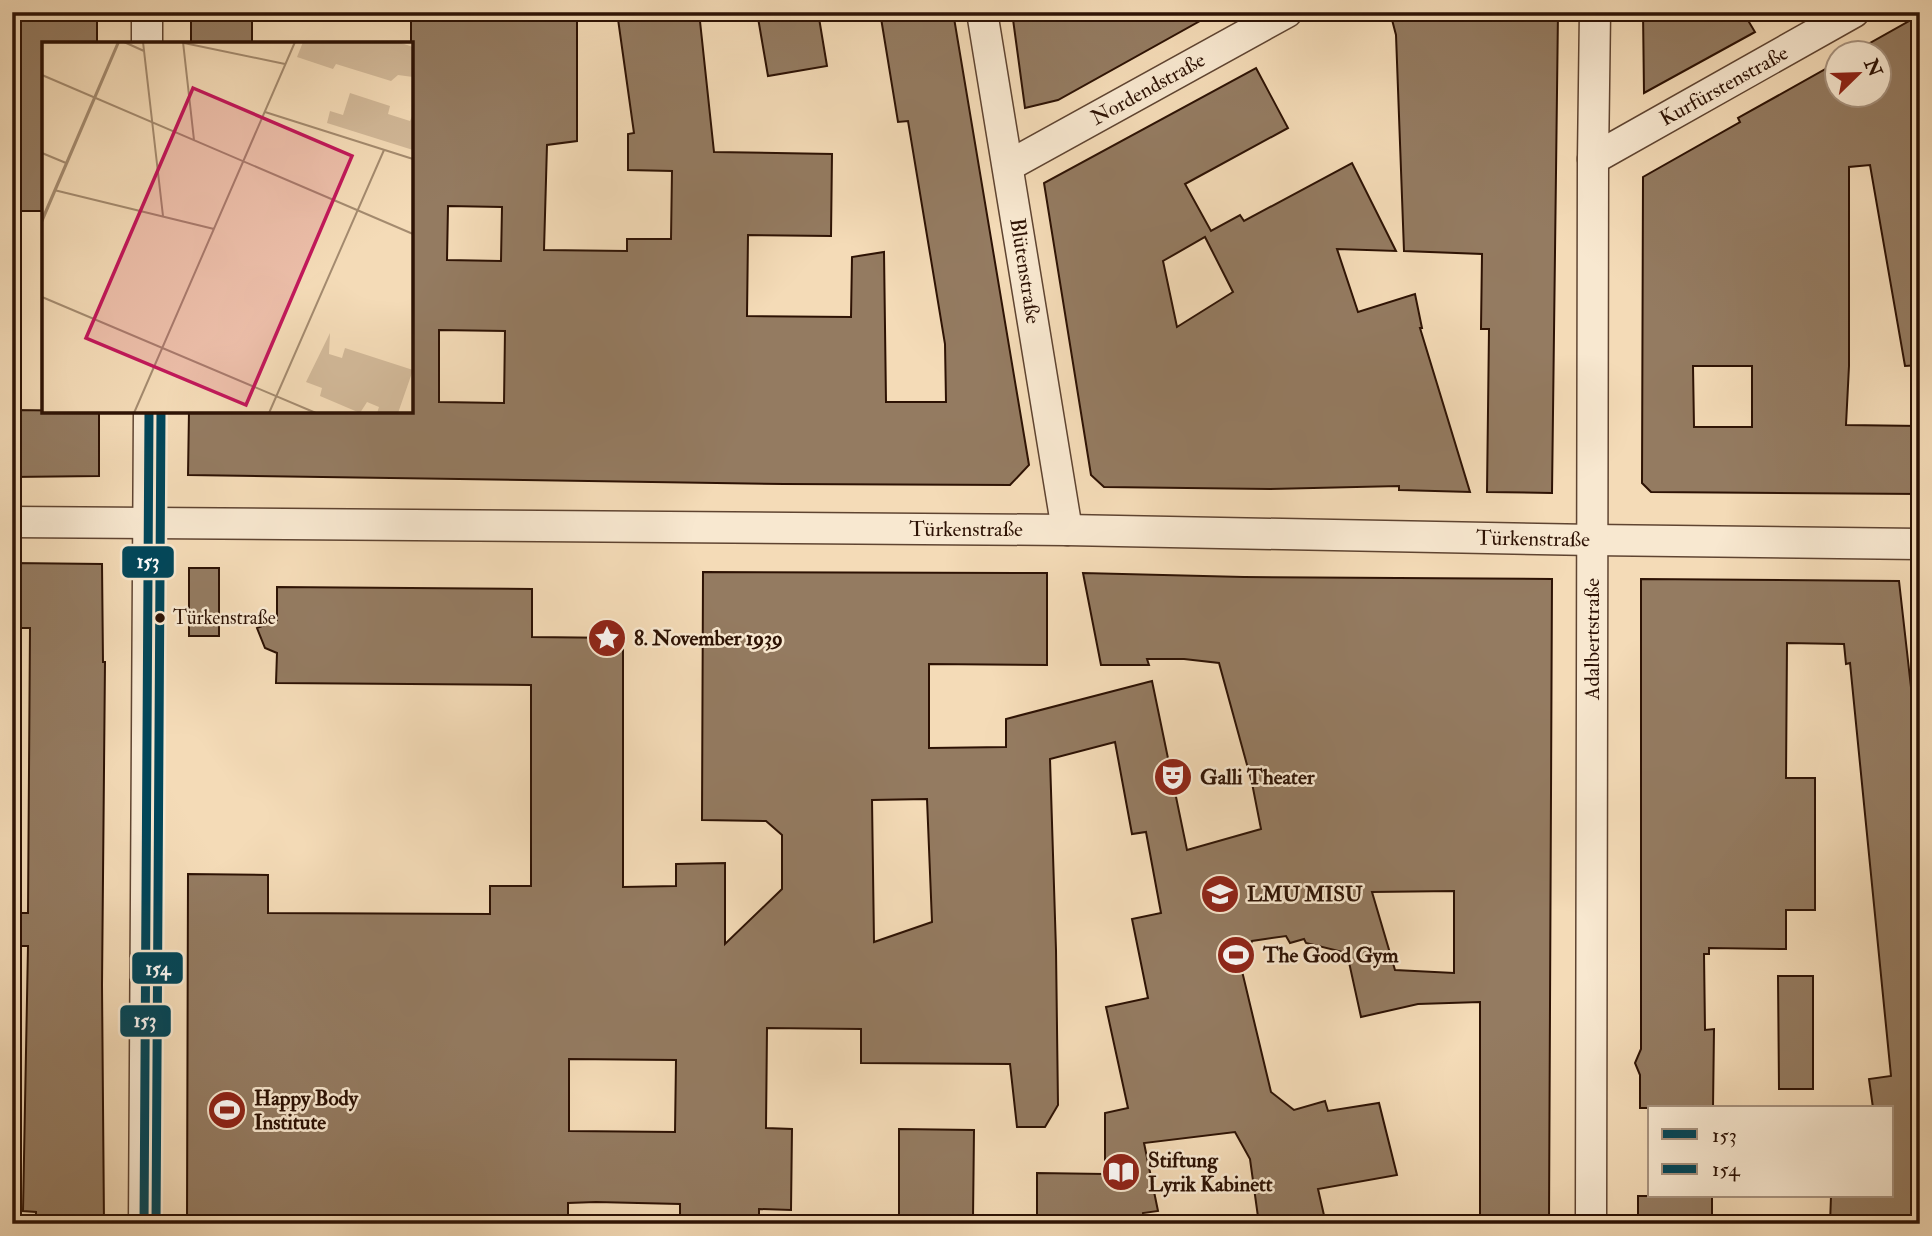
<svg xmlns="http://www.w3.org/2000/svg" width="1932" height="1236" font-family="'IM FELL Double Pica',serif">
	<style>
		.building { fill: #947b61; stroke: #2d1204; stroke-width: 2; fill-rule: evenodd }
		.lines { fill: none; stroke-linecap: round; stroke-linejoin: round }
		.street-casing { stroke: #5f4431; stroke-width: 33 }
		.street { stroke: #f8e8d0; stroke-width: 30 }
		.bus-1-casing { stroke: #f8e8d0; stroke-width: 14 }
		.bus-2-casing { stroke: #f8e8d0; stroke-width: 14 }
		.bus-1 { stroke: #00465a; stroke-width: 9 }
		.bus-2 { stroke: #00465a; stroke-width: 9 }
		.bus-dot { fill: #2d1204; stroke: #f8e8d0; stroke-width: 2.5 }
		.labels { text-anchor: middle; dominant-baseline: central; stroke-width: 5; stroke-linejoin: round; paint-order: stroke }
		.bus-label { font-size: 19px; fill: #2d1204; stroke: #f8e8d0; text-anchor: start }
		.street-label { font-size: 21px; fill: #2d1204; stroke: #f8e8d0 }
		.poi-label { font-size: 21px; font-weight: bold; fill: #2d1204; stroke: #f8e8d0; text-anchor: start }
		.inset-road { fill: none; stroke: #a48b6f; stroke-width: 2 }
		.view { fill: #c2185b; fill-opacity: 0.15; stroke: #c2185b; stroke-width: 3.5 }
		.inset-edge { fill: none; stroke: #2d1204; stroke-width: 3.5 }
		.line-badge { stroke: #f8e8d0; stroke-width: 2.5 }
		.badge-label { font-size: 19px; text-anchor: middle; font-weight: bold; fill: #fff }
	</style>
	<rect width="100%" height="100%" fill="#f4dbb7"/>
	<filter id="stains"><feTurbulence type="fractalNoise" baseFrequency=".00286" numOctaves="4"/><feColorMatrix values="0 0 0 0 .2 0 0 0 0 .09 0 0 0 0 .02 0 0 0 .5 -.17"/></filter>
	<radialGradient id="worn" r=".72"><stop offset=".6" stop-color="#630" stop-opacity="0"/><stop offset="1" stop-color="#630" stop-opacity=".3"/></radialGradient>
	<!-- building -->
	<g class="building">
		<polygon points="28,12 97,12 97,44 44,44 44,211 19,211 17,128 12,128 12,44 16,44 16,15 28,14"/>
		<rect x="191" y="12" width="61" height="32"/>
		<path d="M411 12H577V141L547 145 544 250 627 251V239H671L672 171 628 170V134L634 133 617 12H699L714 152 832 154 831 236 748 235 747 316 851 317 852 257 884 252 886 402H946L945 344 908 121 898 122 880 12H953L1029 465 1010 485 784 484 188 475 189 411H411ZM448 206 502 207 501 261 447 260ZM439 330 505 331 504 403 439 402Z"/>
		<polygon points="757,12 818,12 827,66 768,76"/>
		<polygon points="1012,12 1216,12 1058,100 1025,108"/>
		<polygon points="1390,12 1558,12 1552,493 1487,492 1489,329 1481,329 1482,254 1404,251 1396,35"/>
		<polygon points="1643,12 1743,12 1755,32 1644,93"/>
		<path d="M1920 15V365L1905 366 1870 165 1849 167V366L1846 425 1920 426V494L1651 492 1642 483 1643 177 1740 122 1738 118 1838 62V94H1880V52H1854ZM1693 366H1752V427H1694Z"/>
		<path d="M1256 68 1288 128 1185 184 1211 231 1240 215 1244 221 1352 163 1396 251 1337 249 1358 312 1415 294 1422 328H1420L1470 492 1399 490V486L1270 489 1104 487 1091 475 1044 183ZM1205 237 1233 292 1177 327 1163 261Z"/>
		<polygon points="12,410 99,411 99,476 12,477"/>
		<polygon points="12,563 102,564 103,662 105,662 102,985 104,1224 36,1224 36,1212 23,1211 28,946 12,946 12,913 28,913 30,628 12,628"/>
		<rect x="189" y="568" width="30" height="68"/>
		<path d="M703 572 1047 573V665L929 664V748L1006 747V719L1152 681 1187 850 1261 829 1252 783 1219 663 1184 659H1147L1149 665H1101L1083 573 1244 577 1552 579 1549 1224H1480V1002L1418 1004 1361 1017 1347 953 1306 943 1304 939 1290 943 1286 936 1252 941 1242 971 1271 1092 1294 1110 1325 1101 1328 1111 1379 1103 1397 1175 1318 1189 1326 1224H1259L1250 1159 1235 1132 1144 1143 1158 1211 1143 1213 1144 1224H1037V1173L1105 1174V1113L1128 1108 1106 1007 1148 998 1132 919 1161 913 1146 832 1132 834 1115 742 1050 759 1056 950 1058 1105 1045 1127H1017L1010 1064 861 1063V1029L767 1028 766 1128 792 1129 791 1210 759 1209V1224H680V1204L596 1202 568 1203V1224H187L188 874 268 875V913L490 914V886H531V685L276 683 277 653 265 648 257 628 277 620V587L532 589V637L623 638V887L676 886V864L725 863V944L782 889V835L766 821 702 820ZM927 799 932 922 874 942 872 800ZM1454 891V973L1395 970 1372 892ZM569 1059 676 1060 675 1132 569 1131Z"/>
		<polygon points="1641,579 1899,581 1913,705 1917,705 1920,748 1920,1224 1830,1224 1831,1196 1892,1196 1892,1108 1873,1108 1869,1079 1891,1076 1850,663 1846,664 1844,644 1787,643 1786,778 1815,778 1815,910 1786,910 1786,949 1709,948 1709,954 1704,954 1705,1030 1714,1029 1713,1108 1640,1108 1640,1075 1635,1063 1641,1049"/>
		<polygon points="1778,976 1813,976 1813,1089 1779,1089"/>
		<polygon points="899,1129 974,1130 973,1219 899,1218"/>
		<rect x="1638" y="1196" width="74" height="28"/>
	</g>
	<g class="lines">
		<defs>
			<g id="street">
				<polyline points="147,12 147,44"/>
				<polyline points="982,12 1067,530"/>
				<polyline points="1593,159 1854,12"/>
				<polyline points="1008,166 1287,12"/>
				<polyline points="12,522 1067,530 1593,540 1920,544"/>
				<polyline points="144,1224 149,411"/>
				<polyline points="1591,1224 1593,159 1595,12"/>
			</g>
		</defs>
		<!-- street casing -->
		<use href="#street" class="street-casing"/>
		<!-- street -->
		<use href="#street" class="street"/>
		<defs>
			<polyline id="bus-1" points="144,1224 149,411"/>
			<polyline id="bus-2" points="156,1224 161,411"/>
		</defs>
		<!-- bus-1 casing -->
		<use href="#bus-1" class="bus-1-casing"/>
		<!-- bus-2 casing -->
		<use href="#bus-2" class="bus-2-casing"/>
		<!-- bus-1 -->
		<use href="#bus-1" class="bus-1"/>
		<!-- bus-2 -->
		<use href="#bus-2" class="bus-2"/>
	</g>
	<!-- icons -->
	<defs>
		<symbol id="sight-disc" viewBox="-11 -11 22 22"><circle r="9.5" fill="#8f2418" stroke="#f8e8d0"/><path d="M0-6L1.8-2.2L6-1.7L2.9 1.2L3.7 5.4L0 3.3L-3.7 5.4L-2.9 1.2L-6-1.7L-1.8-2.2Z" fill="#fff"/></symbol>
		<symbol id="theatre-disc" viewBox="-11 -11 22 22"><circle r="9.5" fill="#8f2418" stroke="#f8e8d0"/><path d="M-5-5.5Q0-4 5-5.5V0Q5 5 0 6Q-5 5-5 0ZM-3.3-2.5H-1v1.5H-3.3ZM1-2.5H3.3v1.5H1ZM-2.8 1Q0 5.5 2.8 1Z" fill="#fff"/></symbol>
		<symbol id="university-disc" viewBox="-11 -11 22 22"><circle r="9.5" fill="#8f2418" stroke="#f8e8d0"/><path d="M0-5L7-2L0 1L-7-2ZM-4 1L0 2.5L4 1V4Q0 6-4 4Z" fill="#fff"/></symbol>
		<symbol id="stadium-disc" viewBox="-11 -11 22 22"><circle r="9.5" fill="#8f2418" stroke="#f8e8d0"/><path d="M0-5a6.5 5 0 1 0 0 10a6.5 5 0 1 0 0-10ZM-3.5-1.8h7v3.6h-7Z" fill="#fff"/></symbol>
		<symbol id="library-disc" viewBox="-11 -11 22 22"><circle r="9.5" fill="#8f2418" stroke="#f8e8d0"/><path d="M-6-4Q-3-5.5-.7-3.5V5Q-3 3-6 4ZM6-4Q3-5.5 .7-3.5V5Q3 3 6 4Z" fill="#fff"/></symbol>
	</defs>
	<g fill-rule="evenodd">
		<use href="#sight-disc" x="585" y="616" width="44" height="44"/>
		<use href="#theatre-disc" x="1151" y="755" width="44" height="44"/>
		<use href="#university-disc" x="1198" y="872" width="44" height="44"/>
		<use href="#stadium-disc" x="1214" y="933" width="44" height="44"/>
		<use href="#stadium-disc" x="205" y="1088" width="44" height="44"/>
		<use href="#library-disc" x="1099" y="1150" width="44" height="44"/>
	</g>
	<!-- markers -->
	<circle class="bus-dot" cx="160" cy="618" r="6"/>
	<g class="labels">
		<!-- bus labels -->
		<g class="bus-label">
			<text x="173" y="618">Türkenstraße</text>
		</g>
		<!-- street labels -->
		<g class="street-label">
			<text transform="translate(1724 86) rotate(-29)">Kurfürstenstraße</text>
			<text transform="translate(1148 89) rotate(-29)">Nordendstraße</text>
			<text transform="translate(1025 271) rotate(81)">Blütenstraße</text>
			<text x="966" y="529">Türkenstraße</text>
			<text transform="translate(1533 539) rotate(1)">Türkenstraße</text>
			<text transform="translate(1592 639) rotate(-90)">Adalbertstraße</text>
		</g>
		<!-- poi labels -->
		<g class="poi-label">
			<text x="634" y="638">8. November 1939</text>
			<text x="1200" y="777">Galli Theater</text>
			<text x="1247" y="894">LMU MISU</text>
			<text x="1263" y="955">The Good Gym</text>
			<text x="254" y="1098">Happy Body<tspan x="254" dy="24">Institute</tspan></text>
			<text x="1148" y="1160">Stiftung<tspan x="1148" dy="24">Lyrik Kabinett</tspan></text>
		</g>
	</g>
	<!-- overview -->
	<g transform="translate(42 42)">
		<rect width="371" height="371" fill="#f4dbb7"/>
		<path d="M261 0H356L371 5V35L356 33 349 39 294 22 291 27 255 15ZM308 51 348 64 346 72 368 79 371 72V108L285 81 288 69 301 73ZM288 291 287 312 300 316 303 306 371 328 356 371H335L337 365 325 360 318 371 278 354 280 346 264 340Z" fill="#d2b999"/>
		<path class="inset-road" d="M82 0 102 9M101 0 121 174M141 0 152 98M142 1 243 22M0 33 371 192M223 70 371 117M0 111 24 121M12 148 172 187M0 177 76 0M0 180 77 0M0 255 274 371M92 371 253 0M227 371 342 108"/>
		<path class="view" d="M151 46 310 114 204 363 44 296Z"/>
		<rect width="371" height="371" class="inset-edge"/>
	</g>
	<g class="line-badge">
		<rect x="121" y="545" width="54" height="34" rx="7" fill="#00465a"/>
		<rect x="131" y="951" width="53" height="34" rx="7" fill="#00465a"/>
		<rect x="119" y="1004" width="53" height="34" rx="7" fill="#00465a"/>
	</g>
	<g class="badge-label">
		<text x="148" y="568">153</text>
		<text x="158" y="975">154</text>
		<text x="145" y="1027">153</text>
	</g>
	<!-- margin -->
	<rect width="1932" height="1236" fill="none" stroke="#f4dbb7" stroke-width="42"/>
	<rect x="14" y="14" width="1904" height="1208" fill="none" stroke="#2d1204" stroke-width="3.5"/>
	<rect x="21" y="21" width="1890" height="1194" fill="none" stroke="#2d1204" stroke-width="2"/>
	<!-- legend -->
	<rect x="1648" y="1106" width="245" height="91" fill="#f8e8d0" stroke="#a7927e" stroke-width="2"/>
	<rect x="1662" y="1129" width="35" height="10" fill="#00465a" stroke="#a7927e" stroke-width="2"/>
	<text x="1712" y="1142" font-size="21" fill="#2d1204">153</text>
	<rect x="1662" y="1164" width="35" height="10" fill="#00465a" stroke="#a7927e" stroke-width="2"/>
	<text x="1712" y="1176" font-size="21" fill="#2d1204">154</text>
	<!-- north arrow -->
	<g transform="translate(1858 74) rotate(67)"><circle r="33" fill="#f8e8d0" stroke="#a7927e" stroke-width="2"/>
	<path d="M0-5L12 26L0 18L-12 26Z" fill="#8f2418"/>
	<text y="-10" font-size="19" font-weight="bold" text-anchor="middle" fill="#2d1204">N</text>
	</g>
	<rect width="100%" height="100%" filter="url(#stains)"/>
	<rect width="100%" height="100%" fill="url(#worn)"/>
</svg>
